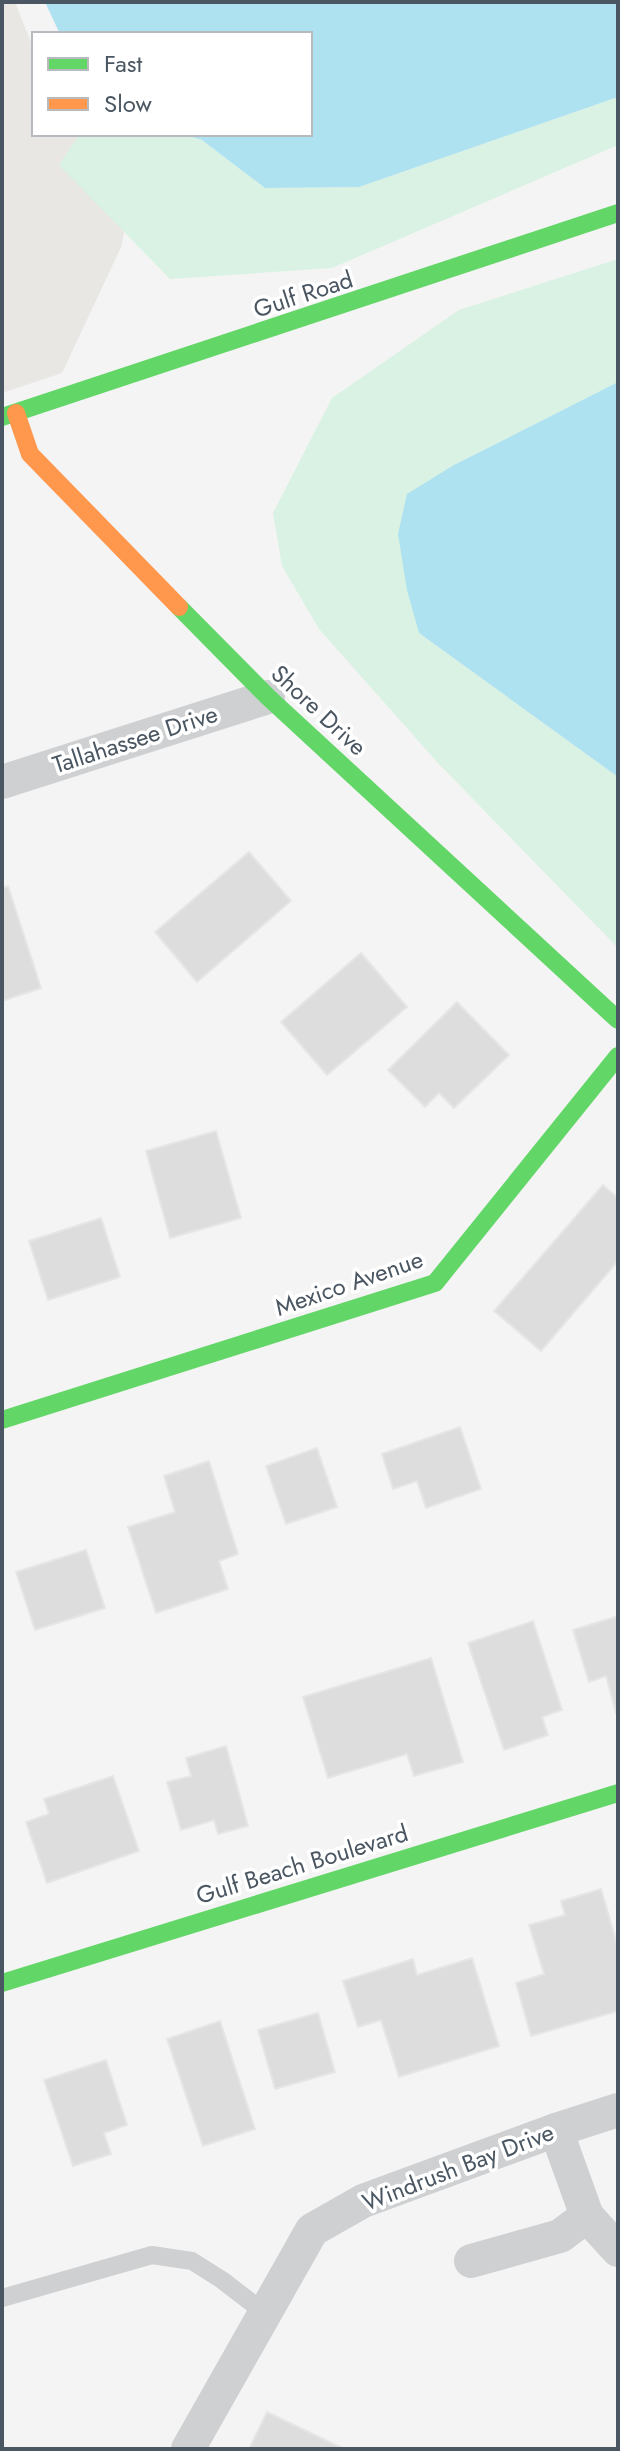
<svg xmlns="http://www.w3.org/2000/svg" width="620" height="2451" font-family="Jost,sans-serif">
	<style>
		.commercial { fill: #e8e7e3 }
		.green { fill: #d9f2e3 }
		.water { fill: #aee2f0 }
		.building { fill: #ddddde; stroke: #e5e6e7; stroke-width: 2 }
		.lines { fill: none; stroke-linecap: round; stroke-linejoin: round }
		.lane { stroke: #ced0d2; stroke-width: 18 }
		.street { stroke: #ced0d2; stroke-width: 34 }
		.fast { stroke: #63d668; stroke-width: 18 }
		.slow { stroke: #ff974d; stroke-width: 18 }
		.labels { text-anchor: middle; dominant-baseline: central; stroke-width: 7; stroke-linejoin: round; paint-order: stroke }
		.street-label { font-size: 24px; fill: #4a5661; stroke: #fff }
	</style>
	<rect width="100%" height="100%" fill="#f4f4f4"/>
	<!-- commercial -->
	<polygon class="commercial" points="2,2 15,2 34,50 34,134 112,134 144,143 121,247 62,373 2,393"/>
	<!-- green -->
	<g class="green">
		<polygon points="618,97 618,145 332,268 170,279 59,165 80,134 181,134 202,140 265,188 359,187"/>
		<polygon points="618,259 618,382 454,465 419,633 618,777 618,948 438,763 319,629 282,566 273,513 332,398 459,310"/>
	</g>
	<!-- water -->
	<g class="water">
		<polygon points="45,2 618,2 618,97 359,187 265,188 202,140 181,134 310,134 310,34 60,34"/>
		<polygon points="618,382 618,777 419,633 407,590 398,534 407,494 454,465"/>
	</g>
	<!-- building -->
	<g class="building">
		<polygon points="249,852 291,901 197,982 155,932"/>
		<polygon points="8,886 41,988 2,1001 2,888"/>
		<polygon points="361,953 407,1007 327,1075 281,1022"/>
		<polygon points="457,1002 509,1055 454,1108 439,1093 425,1107 388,1070"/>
		<polygon points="216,1131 241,1218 170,1238 146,1151"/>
		<polygon points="603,1185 618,1198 618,1261 541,1351 494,1311"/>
		<polygon points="101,1218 120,1277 48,1300 29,1241"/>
		<polygon points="460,1427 481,1489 426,1508 417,1481 393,1489 382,1454"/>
		<polygon points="317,1448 337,1507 286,1524 266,1466"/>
		<polygon points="209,1461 238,1554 219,1561 228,1589 156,1613 128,1527 175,1512 164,1476"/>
		<polygon points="86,1550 105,1608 35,1630 16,1572"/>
		<polygon points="618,1616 618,1712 616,1713 606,1676 589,1682 573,1630"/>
		<polygon points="533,1621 562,1710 542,1717 548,1735 504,1750 468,1643"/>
		<polygon points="431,1658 463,1762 414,1776 407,1754 328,1778 303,1697"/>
		<polygon points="226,1746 248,1826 218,1834 214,1820 181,1830 167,1782 191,1776 186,1758"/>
		<polygon points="113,1776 139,1851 47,1883 26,1822 49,1814 44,1799"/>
		<polygon points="601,1889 618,1947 618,2011 531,2036 516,1983 544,1974 529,1925 565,1915 561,1901"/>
		<polygon points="472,1958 499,2046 399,2077 381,2020 358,2027 343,1981 413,1959 417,1975"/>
		<polygon points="318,2013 335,2072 275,2089 258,2030"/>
		<polygon points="220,2021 255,2129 203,2146 167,2039"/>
		<polygon points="106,2060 127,2125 104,2133 111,2154 73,2166 44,2080"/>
		<polygon points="267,2412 344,2449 249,2449"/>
	</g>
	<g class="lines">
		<!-- lane -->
		<polyline class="lane" points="2,2298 152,2255 192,2261 222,2280 265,2313"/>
		<!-- street -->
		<g class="street">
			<polyline points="2,782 268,697"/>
			<polyline points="556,2130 587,2216 618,2250"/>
			<polyline points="471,2261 560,2236 587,2216"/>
			<polyline points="188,2449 312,2230 363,2201 556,2130 618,2110"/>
		</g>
		<!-- fast -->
		<g class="fast">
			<polyline points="2,417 618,213"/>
			<polyline points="179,607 268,697 618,1020"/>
			<polyline points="2,1420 435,1283 618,1056"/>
			<polyline points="2,1983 618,1793"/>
		</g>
		<!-- slow -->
		<polyline class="slow" points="16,413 30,454 179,607"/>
	</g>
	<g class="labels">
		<!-- street labels -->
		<g class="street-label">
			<text transform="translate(303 294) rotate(-18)">Gulf Road</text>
			<text transform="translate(319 710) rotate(43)">Shore Drive</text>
			<text transform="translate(135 739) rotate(-18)">Tallahassee Drive</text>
			<text transform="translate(349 1283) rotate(-19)">Mexico Avenue</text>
			<text transform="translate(302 1864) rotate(-17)">Gulf Beach Boulevard</text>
			<text transform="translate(458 2167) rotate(-21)">Windrush Bay Drive</text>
		</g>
	</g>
	<!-- border -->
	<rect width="620" height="2451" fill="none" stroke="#4a5661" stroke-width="8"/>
	<!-- legend -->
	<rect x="32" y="32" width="280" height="104" fill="#ffffff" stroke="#b7bbc0" stroke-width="2"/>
	<rect x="48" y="58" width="40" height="12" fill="#63d668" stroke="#b7bbc0" stroke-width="2"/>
	<text x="104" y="72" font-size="24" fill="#4a5661">Fast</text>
	<rect x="48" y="98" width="40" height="12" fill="#ff974d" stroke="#b7bbc0" stroke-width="2"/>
	<text x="104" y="112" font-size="24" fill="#4a5661">Slow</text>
</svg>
